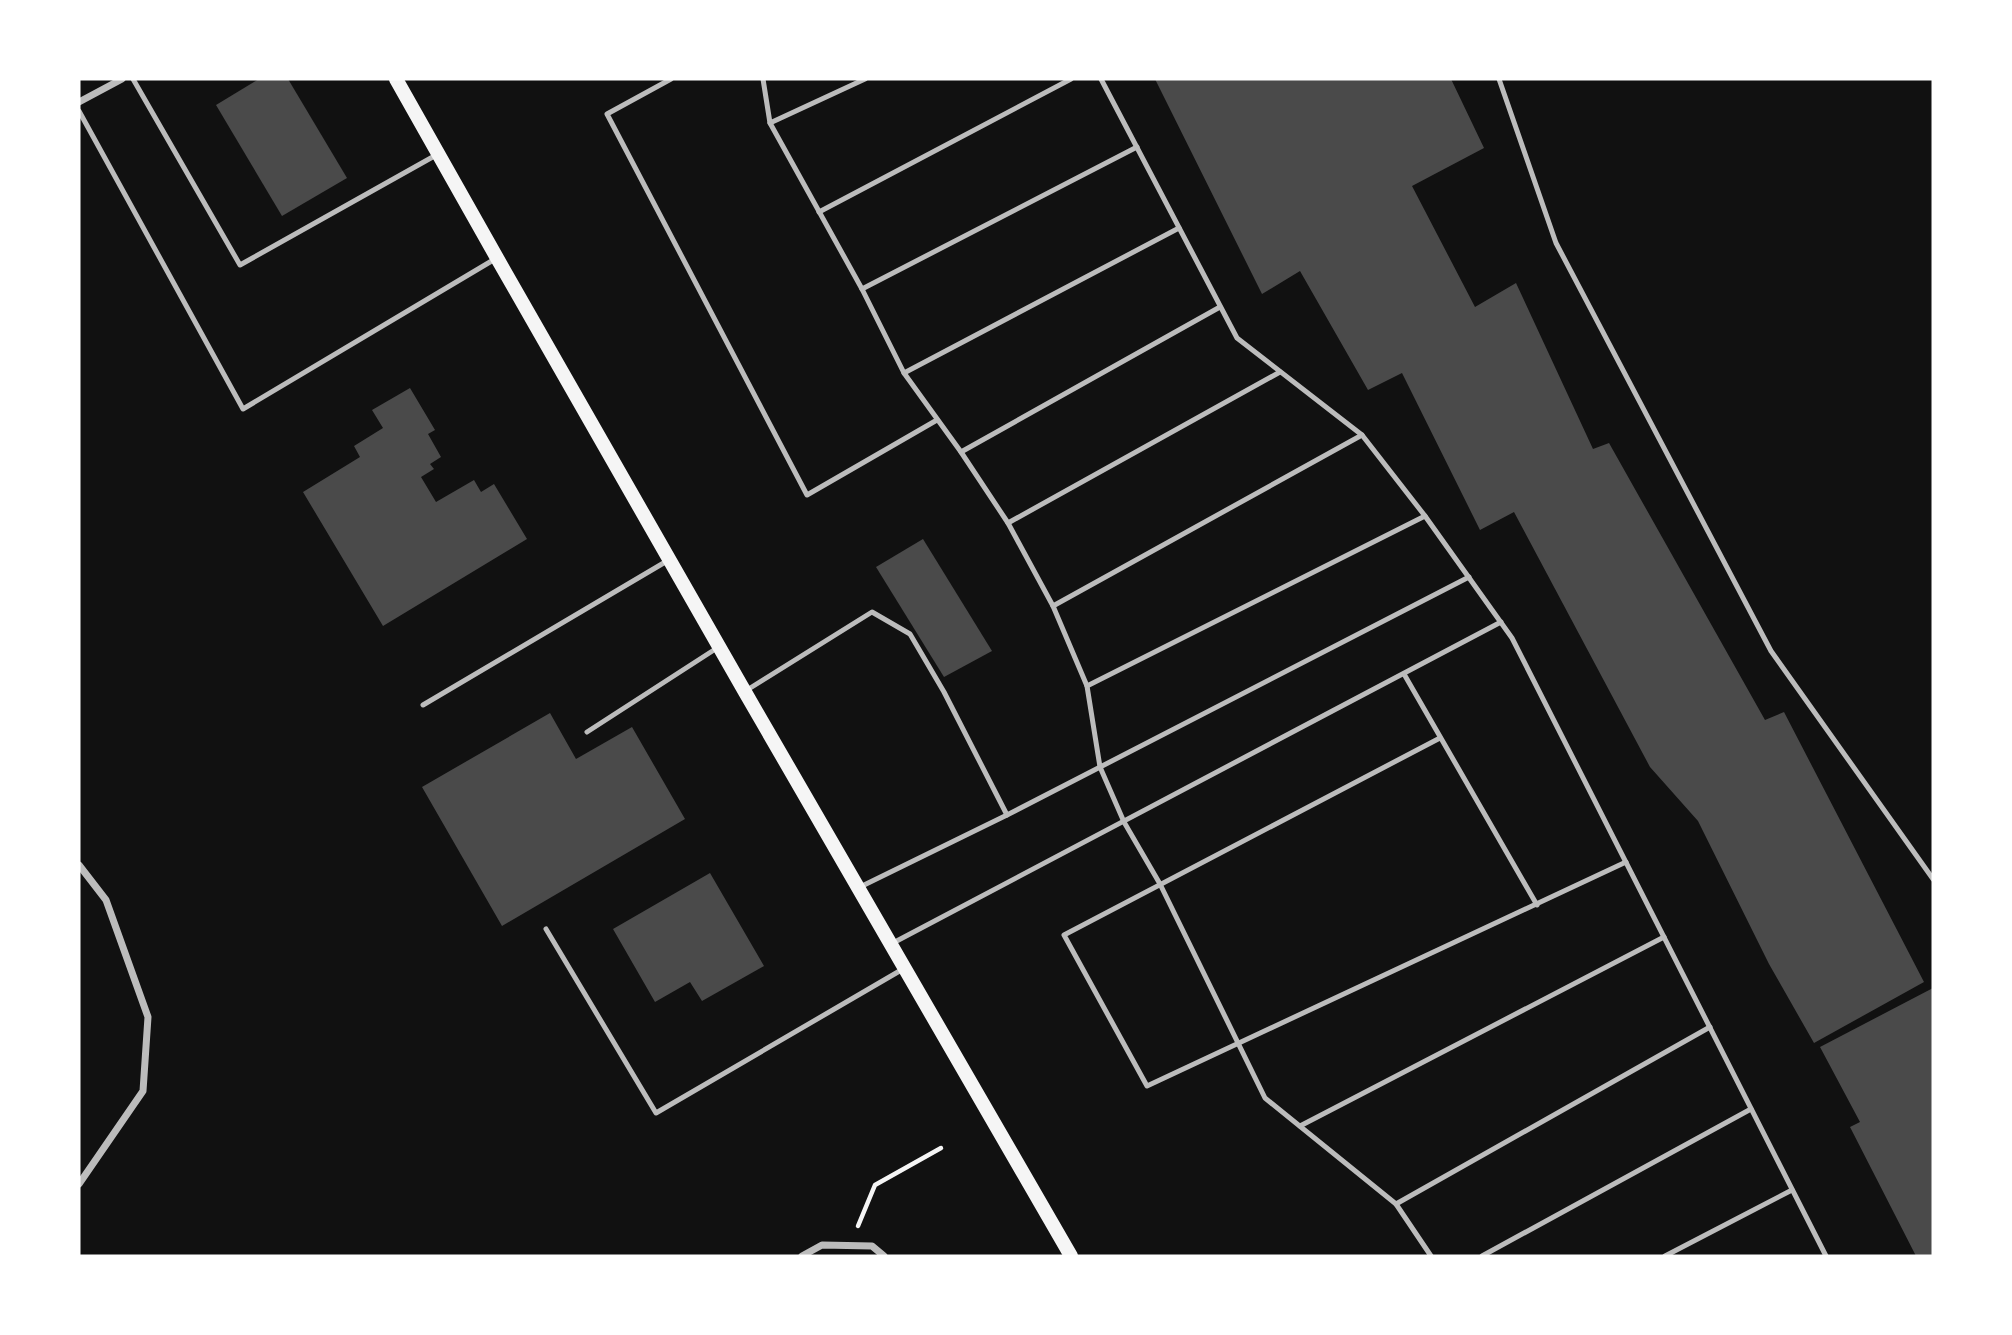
<svg xmlns="http://www.w3.org/2000/svg" width="2012" height="1335" font-family="'Roboto Condensed',sans-serif">
	<style>
		.building { fill: #4a4a4a }
		.lines { fill: none; stroke-linecap: round; stroke-linejoin: round }
		.path { stroke: #f5f5f5; stroke-width: 4.5 }
		.service { stroke: #bcbcbc; stroke-width: 5 }
		.minor { stroke: #bcbcbc; stroke-width: 7 }
		.secondary { stroke: #f5f5f5; stroke-width: 14 }
	</style>
	<rect width="100%" height="100%" fill="#111"/>
	<!-- building -->
	<g class="building">
		<polygon points="259,79 288,79 347,178 282,216 216,105"/>
		<polygon points="1155,79 1451,79 1484,148 1412,186 1475,307 1516,283 1593,449 1609,443 1765,720 1784,712 1924,982 1814,1043 1769,964 1698,821 1650,767 1514,512 1480,530 1402,373 1368,390 1300,271 1262,294"/>
		<polygon points="410,388 435,430 428,434 441,457 430,464 434,469 421,477 436,502 474,480 481,492 494,484 527,539 383,626 303,492 360,457 354,446 383,428 372,410"/>
		<polygon points="923,539 992,651 944,677 876,567"/>
		<polygon points="550,713 576,759 632,727 685,819 502,926 422,787"/>
		<polygon points="710,873 764,966 702,1001 690,982 655,1002 613,929"/>
		<polygon points="1933,988 1933,1256 1916,1256 1850,1127 1860,1122 1820,1047"/>
	</g>
	<g class="lines">
		<!-- path -->
		<polyline class="path" points="858,1226 875,1185 941,1148"/>
		<!-- service -->
		<g class="service">
			<polyline points="133,79 240,265 438,154"/>
			<polyline points="671,79 607,114 807,495 937,420"/>
			<polyline points="763,79 770,123 862,289 904,373 961,452 1008,523 1053,606 1087,686 1100,767 1124,822 1160,884 1265,1098 1396,1204 1431,1256"/>
			<polyline points="1101,79 1237,338 1362,435 1425,516 1512,638 1826,1256"/>
			<polyline points="1499,79 1556,243 1771,651 1933,879"/>
			<polyline points="79,111 243,409 495,259"/>
			<polyline points="770,123 865,79"/>
			<polyline points="819,212 1071,79"/>
			<polyline points="862,289 1137,147"/>
			<polyline points="904,373 1179,228"/>
			<polyline points="961,452 1220,307"/>
			<polyline points="1008,523 1280,372"/>
			<polyline points="1053,606 1362,435"/>
			<polyline points="1404,674 1537,905"/>
			<polyline points="1087,686 1425,516"/>
			<polyline points="747,690 872,612 910,634 944,692 1007,815"/>
			<polyline points="423,705 667,561"/>
			<polyline points="587,732 717,648"/>
			<polyline points="1440,738 1064,935 1147,1086 1626,862"/>
			<polyline points="860,887 1007,815 1469,577"/>
			<polyline points="546,929 656,1113 903,969"/>
			<polyline points="891,944 1501,622"/>
			<polyline points="1300,1126 1664,937"/>
			<polyline points="1396,1204 1710,1027"/>
			<polyline points="1482,1256 1751,1109"/>
			<polyline points="1665,1256 1792,1190"/>
		</g>
		<!-- minor -->
		<g class="minor">
			<polyline points="79,102 122,79"/>
			<polyline points="79,865 106,900 148,1017 143,1091 79,1184"/>
			<polyline points="802,1256 822,1245 872,1246 884,1256"/>
		</g>
		<!-- secondary -->
		<polyline class="secondary" points="396,79 497,258 745,692 1071,1256"/>
	</g>
	<!-- border -->
	<rect width="2012" height="1335" fill="none" stroke="#ffffff" stroke-width="161"/>
</svg>
